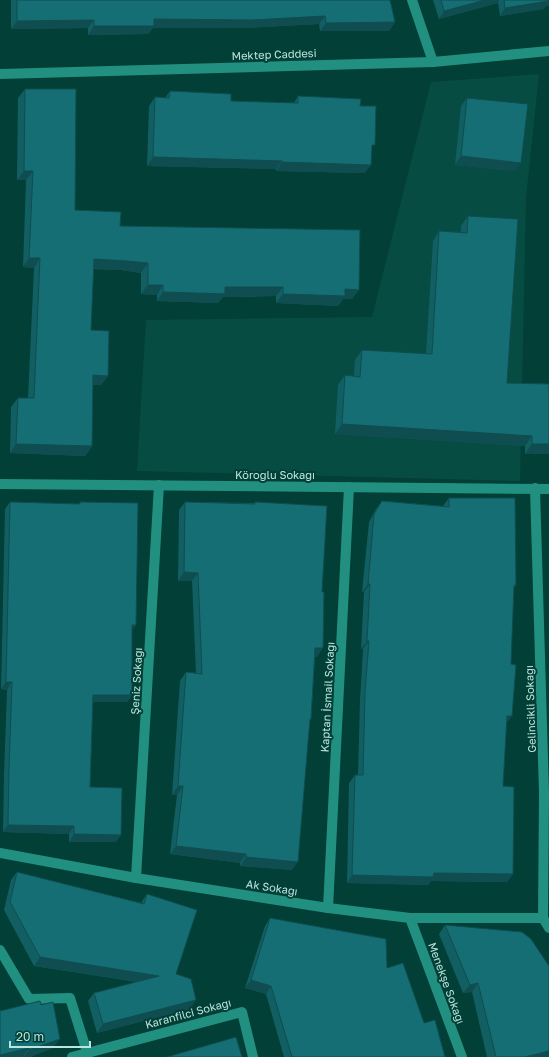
<svg xmlns="http://www.w3.org/2000/svg" width="549" height="1057" font-family="'Golos Text',sans-serif">
	<style>
		.built { fill: #074c43 }
		.lines { fill: none; stroke-linecap: round; stroke-linejoin: round }
		.minor { stroke: #229080; stroke-width: 10 }
		.wall { fill: #125f63 }
		.shaded-wall { fill: #0f4d50 }
		.building { fill: #156e73; stroke: #0f4d50 }
		.labels { text-anchor: middle; dominant-baseline: central; stroke-width: 4; stroke-linejoin: round; paint-order: stroke }
		.street-label { font-size: 11px; fill: #b9e6dd; stroke: #023f37 }
	</style>
	<rect width="100%" height="100%" fill="#023f37"/>
	<!-- built -->
	<polygon class="built" points="539,74 526,198 520,481 137,471 146,320 372,317 431,82"/>
	<g class="lines">
		<!-- minor -->
		<g class="minor">
			<polyline points="412,0 433,62"/>
			<polyline points="0,74 433,62 549,51"/>
			<polyline points="0,484 549,489"/>
			<polyline points="535,488 544,793 543,918 549,928"/>
			<polyline points="0,853 136,878 328,908 410,918 543,918"/>
			<polyline points="136,878 159,485"/>
			<polyline points="328,908 349,487"/>
			<polyline points="410,918 462,1057"/>
			<polyline points="0,950 29,999 70,998 87,1052"/>
			<polyline points="72,1057 242,1012 253,1057"/>
		</g>
	</g>
	<!-- wall -->
	<g class="wall">
		<polygon points="11,0 390,0 395,22 389,31 320,31 319,24 246,28 153,28 148,34 88,35 88,28 11,29"/>
		<polygon points="433,0 549,0 544,9 500,16 498,3 439,19"/>
		<polygon points="25,89 75,210 120,226 352,299 343,299 338,306 276,303 276,296 223,297 218,303 157,301 157,295 141,294 141,273 121,270 93,269 91,330 108,376 101,385 93,385 92,446 85,456 10,453 11,407 18,398 28,398 34,268 23,267 26,180 17,180 18,98"/>
		<polygon points="170,91 231,101 294,103 298,96 360,106 372,150 365,173 276,171 276,169 147,166 149,106 155,97 165,98"/>
		<polygon points="467,98 515,171 455,165 461,106"/>
		<polygon points="468,216 507,383 549,384 549,454 525,454 525,446 335,434 338,385 345,375 354,376 355,360 362,350 426,354 433,241 439,231 461,232 461,226"/>
		<polygon points="449,498 516,585 514,588 503,786 513,874 507,882 431,881 428,885 347,883 349,783 355,775 358,775 360,700 363,649 361,649 364,592 362,592 369,522 376,509 382,501 443,506"/>
		<polygon points="10,502 79,504 80,502 132,631 132,695 127,702 93,702 90,787 116,842 69,842 69,834 3,832 4,775 7,690 1,689 5,509"/>
		<polygon points="185,502 254,503 255,502 317,657 315,657 311,719 310,721 292,870 240,866 240,863 170,854 177,795 172,795 180,681 186,672 196,673 192,581 178,581 179,510"/>
		<polygon points="17,872 141,903 147,894 176,974 190,1009 97,1033 88,1001 94,993 137,982 34,966 4,910 11,880"/>
		<polygon points="270,918 387,968 424,1023 445,1057 284,1057 266,994 245,988 265,926"/>
		<polygon points="445,925 549,1057 487,1057 472,992 463,993 439,934"/>
		<polygon points="0,1011 53,1048 30,1057 0,1057"/>
	</g>
	<!-- shaded-wall -->
	<g class="shaded-wall">
		<polygon points="485,0 499,0 498,3 439,19 444,11"/>
		<polygon points="549,0 549,6 546,6 544,9 500,16 505,8"/>
		<polygon points="325,16 319,24 246,28 153,28 148,34 88,35 94,26 154,19"/>
		<polygon points="94,20 88,28 11,29 17,21"/>
		<polygon points="395,22 389,31 320,31 326,23"/>
		<polygon points="461,156 521,163 515,171 455,165"/>
		<polygon points="153,157 282,161 276,169 147,166"/>
		<polygon points="282,162 371,165 365,173 276,171"/>
		<polygon points="24,171 33,171 26,180 17,180"/>
		<polygon points="29,258 40,258 34,268 23,267"/>
		<polygon points="94,259 127,261 148,263 141,273 121,270 87,268"/>
		<polygon points="148,285 163,285 157,295 141,294"/>
		<polygon points="225,287 283,287 276,296 223,297 218,303 157,301 163,292"/>
		<polygon points="345,289 359,290 352,299 343,299 338,306 276,303 283,294"/>
		<polygon points="93,375 108,376 101,385 87,385"/>
		<polygon points="342,424 532,436 525,446 335,434"/>
		<polygon points="16,444 92,446 85,456 10,453"/>
		<polygon points="532,444 549,444 549,454 525,454"/>
		<polygon points="184,572 198,573 192,581 178,581"/>
		<polygon points="368,584 370,584 364,592 362,592"/>
		<polygon points="132,625 136,625 131,632"/>
		<polygon points="367,641 369,641 363,649 361,649"/>
		<polygon points="315,648 323,648 317,657 309,657"/>
		<polygon points="6,682 12,682 7,690 1,689"/>
		<polygon points="93,695 132,695 127,702 87,702"/>
		<polygon points="507,716 512,716 506,724"/>
		<polygon points="178,786 183,786 177,795 172,795"/>
		<polygon points="8,825 74,826 69,834 3,832"/>
		<polygon points="74,834 121,835 116,842 69,842"/>
		<polygon points="176,846 246,854 240,863 170,854"/>
		<polygon points="246,857 298,862 292,870 240,866"/>
		<polygon points="434,873 513,874 507,882 431,881 428,885 347,883 352,875"/>
		<polygon points="40,957 159,976 153,984 34,966"/>
		<polygon points="251,980 271,986 266,994 245,988"/>
		<polygon points="478,983 472,992 463,993 470,985"/>
		<polygon points="196,1000 190,1009 97,1033 103,1024"/>
		<polygon points="60,1039 53,1048 30,1057 24,1057 29,1050"/>
		<polygon points="29,1048 23,1057 0,1057 0,1055"/>
		<polygon points="549,1051 549,1057 525,1057"/>
	</g>
	<!-- building -->
	<g class="building">
		<polygon points="17,0 390,0 395,22 326,23 325,16 252,20 154,19 154,26 94,26 94,20 17,21"/>
		<polygon points="441,0 485,0 444,11"/>
		<polygon points="504,0 549,0 549,1 505,8"/>
		<polygon points="25,89 76,89 75,210 121,212 120,226 360,230 359,290 345,289 345,296 283,294 283,287 225,287 225,294 163,292 163,285 148,285 148,263 127,261 94,259 91,330 109,331 108,376 93,375 92,446 16,444 18,398 34,398 40,258 29,258 33,171 24,171"/>
		<polygon points="170,91 231,94 231,101 298,103 298,96 361,99 360,106 376,106 375,145 372,145 371,165 282,162 282,161 153,157 155,97 169,98"/>
		<polygon points="467,98 528,104 521,163 461,156"/>
		<polygon points="468,216 518,219 507,383 549,384 549,444 532,444 532,436 342,424 345,375 360,377 362,350 432,354 439,231 467,233"/>
		<polygon points="449,498 515,498 516,585 514,585 511,664 516,665 512,716 507,716 503,786 514,787 513,874 434,873 433,877 352,875 355,775 363,775 365,692 369,641 367,641 370,584 368,584 374,514 382,501 449,507"/>
		<polygon points="10,502 80,504 80,502 138,503 136,625 132,625 132,695 93,695 90,787 122,788 121,835 74,834 74,826 8,825 9,768 12,682 6,682"/>
		<polygon points="185,502 255,504 255,502 327,506 322,592 324,592 323,648 315,648 311,719 310,719 298,862 246,857 246,854 176,846 183,786 178,786 186,672 202,674 198,573 184,572"/>
		<polygon points="17,872 144,904 147,894 197,910 176,974 191,979 196,1000 103,1024 94,993 159,976 40,957 10,902"/>
		<polygon points="270,918 386,939 387,968 403,963 424,1023 435,1020 445,1057 290,1057 292,1057 271,986 251,980"/>
		<polygon points="445,925 522,932 531,939 549,966 549,1051 525,1057 496,1057 478,983 470,985"/>
		<polygon points="40,1001 41,1005 53,1002 60,1039 29,1050 29,1048 0,1055 0,1011"/>
		<polygon points="236,1037 242,1057 167,1057"/>
	</g>
	<g class="labels">
		<!-- street labels -->
		<g class="street-label">
			<text transform="translate(274 54) rotate(-2)">Mektep Caddesi</text>
			<text x="275" y="474">Köroğlu Sokağı</text>
			<text transform="translate(136 681) rotate(-87)">Şeniz Sokağı</text>
			<text transform="translate(327 697) rotate(-87)">Kaptan İsmail Sokağı</text>
			<text transform="translate(530 709) rotate(-92)">Gelincikli Sokağı</text>
			<text transform="translate(272 887) rotate(9)">Ak Sokağı</text>
			<text transform="translate(447 983) rotate(70)">Menekşe Sokağı</text>
			<text transform="translate(188 1013) rotate(-15)">Karanfilci Sokağı</text>
		</g>
	</g>
	<!-- scale -->
	<path d="M10 1041v6h80v-6" fill="none" stroke="#b9e6dd" stroke-width="2"/>
	<text x="16" y="1041" font-size="12" fill="#b9e6dd" stroke="#023f37" stroke-width="3" paint-order="stroke">20 m</text>
</svg>
